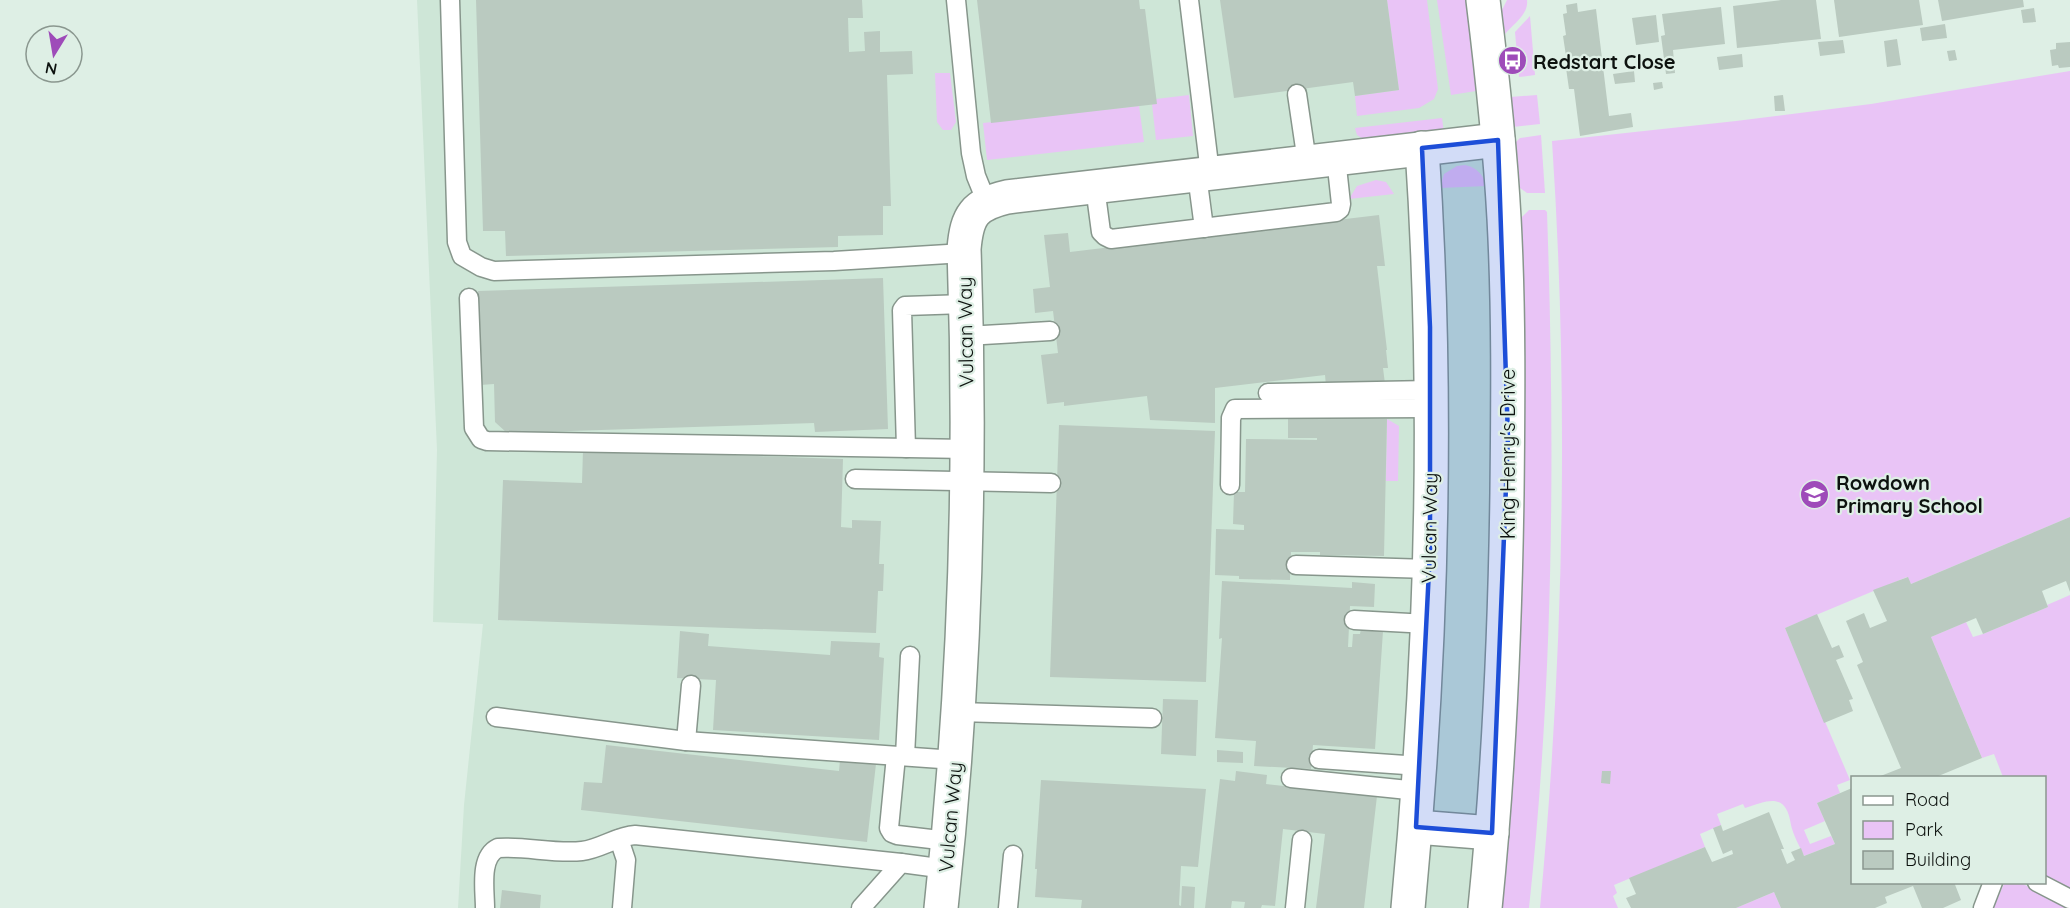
<svg xmlns="http://www.w3.org/2000/svg" width="2070" height="908" font-family="Quicksand,sans-serif">
	<style>
		.built { fill: #cee6d7 }
		.green { fill: #e9c4f6 }
		.building { fill: #bacac0 }
		.lines { fill: none; stroke-linecap: round; stroke-linejoin: round }
		.lane-casing { stroke: #87968c; stroke-width: 21 }
		.street-casing { stroke: #87968c; stroke-width: 36 }
		.secondary-casing { stroke: #87968c; stroke-width: 36 }
		.lane { stroke: #fff; stroke-width: 18 }
		.street { stroke: #fff; stroke-width: 33 }
		.secondary { stroke: #fff; stroke-width: 33 }
		.marked { fill: #1d4ed8; fill-opacity: 0.2; stroke: #1d4ed8; stroke-width: 4.5; stroke-linejoin: round }
		.labels { text-anchor: middle; dominant-baseline: central; stroke-width: 4.5; stroke-linejoin: round; paint-order: stroke }
		.poi-label { font-size: 20px; font-weight: bold; fill: #0d120f; stroke: #deefe5; text-anchor: start }
		.street-label { font-size: 20px; fill: #0d120f; stroke: #deefe5 }
	</style>
	<rect width="100%" height="100%" fill="#deefe5"/>
	<!-- built -->
	<polygon class="built" points="417,0 1483,0 1498,140 1485,908 458,908 464,805 483,624 433,622 437,450"/>
	<!-- green -->
	<g class="green">
		<polygon points="1387,0 1427,0 1438,89 1434,99 1419,108 1357,116 1355,96 1399,90"/>
		<polygon points="1437,0 1467,0 1476,91 1451,95"/>
		<path d="M1507 0H1527C1529 14 1513 24 1505 34L1502 10Z"/>
		<polygon points="1530,16 1535,75 1519,77 1515,32"/>
		<path d="M2070 71V517L1911 584 1907 577 1785 628 1850 780 1837 785 1840 793 1817 803 1825 821 1804 830 1810 844 1831 836 1835 844 1804 856C1800 847 1793 835 1791 825 1786 792 1769 800 1745 808L1743 804 1717 814 1721 825 1700 834 1705 847 1614 885 1617 893 1613 896 1618 908H1540C1564 653 1569 396 1552 141L1736 121 1871 104Z"/>
		<polygon points="935,73 950,73 956,122 951,130 943,130 937,122"/>
		<polygon points="1189,95 1193,136 1156,140 1152,104 1156,99"/>
		<polygon points="1537,95 1540,124 1513,127 1510,97"/>
		<polygon points="1139,106 1144,142 987,160 983,123"/>
		<polygon points="1442,118 1444,133 1365,140 1357,135 1355,128"/>
		<polygon points="1541,135 1545,193 1527,193 1520,188 1516,142 1520,138"/>
		<path d="M1465 165C1477 168 1483 174 1486 186L1440 188 1444 174 1457 166Z"/>
		<polygon points="1376,180 1386,182 1394,194 1349,199 1357,186"/>
		<path d="M1529 210H1545L1547 212C1555 443 1554 677 1529 908H1502C1526 682 1527 453 1522 226V217Z"/>
		<polygon points="1387,419 1399,426 1398,481 1386,481"/>
		<polygon points="2070,595 2070,890 2045,878 2044,778 2003,777 1994,754 1982,758 1931,637 1966,622 1973,637 1983,634 2048,607 2047,605"/>
		<polygon points="2005,882 2021,883 2070,908 1993,908"/>
		<polygon points="1774,892 1781,908 1736,908"/>
	</g>
	<!-- building -->
	<g class="building">
		<polygon points="476,0 862,0 863,18 848,18 849,52 865,51 864,32 880,31 880,52 912,51 913,74 887,75 891,206 883,206 883,235 838,236 838,247 506,256 505,231 483,231"/>
		<polygon points="977,0 1139,0 1140,9 1145,9 1157,104 991,123"/>
		<polygon points="1220,0 1387,0 1399,90 1355,96 1353,82 1234,98"/>
		<polygon points="1781,0 1816,0 1821,39 1737,48 1733,6"/>
		<polygon points="1834,0 1919,0 1923,25 1839,37"/>
		<polygon points="1938,0 2023,0 2024,7 1942,21"/>
		<polygon points="1577,3 1578,12 1596,9 1609,116 1631,113 1633,127 1580,136 1574,89 1569,89 1565,61 1570,60 1569,56 1566,56 1563,36 1566,35 1563,14 1567,13 1566,5"/>
		<polygon points="1721,7 1725,44 1673,50 1675,73 1666,74 1661,36 1665,35 1662,14"/>
		<polygon points="2034,8 2036,22 2023,23 2021,10"/>
		<polygon points="1656,15 1659,42 1636,45 1632,18"/>
		<polygon points="1945,24 1947,38 1922,41 1920,28"/>
		<polygon points="1897,39 1901,65 1887,67 1884,41"/>
		<polygon points="1843,40 1845,53 1820,56 1818,42"/>
		<polygon points="2070,42 2070,67 2059,68 2058,65 2052,66 2050,50 2056,49 2056,43"/>
		<polygon points="1955,50 1957,60 1949,61 1947,51"/>
		<polygon points="1742,54 1743,67 1719,70 1717,57"/>
		<polygon points="1634,71 1635,82 1615,84 1613,74"/>
		<polygon points="1662,82 1663,88 1654,90 1653,83"/>
		<polygon points="1783,95 1785,111 1775,111 1774,96"/>
		<polygon points="1379,215 1385,266 1377,266 1387,350 1386,350 1388,368 1383,368 1385,384 1326,386 1325,375 1215,388 1215,423 1150,420 1147,396 1064,406 1064,402 1047,404 1041,355 1058,353 1053,311 1035,313 1033,289 1050,287 1044,235 1068,233 1070,252"/>
		<polygon points="883,278 888,429 815,432 814,423 507,433 495,422 494,384 480,385 478,291"/>
		<polygon points="1288,416 1387,419 1384,556 1320,555 1320,552 1291,552 1290,580 1239,579 1239,576 1215,575 1216,529 1244,530 1244,525 1233,524 1234,492 1245,492 1246,439 1317,440 1317,438 1288,438"/>
		<polygon points="1059,425 1215,431 1206,682 1050,677"/>
		<polygon points="583,450 843,459 841,527 852,528 852,520 881,521 879,564 884,564 883,591 878,591 876,633 498,620 503,480 582,483"/>
		<polygon points="2070,517 2070,592 2066,581 2042,591 2048,607 1983,634 1976,618 1931,637 1982,758 1936,777 1878,777 1901,768 1857,665 1863,662 1846,621 1864,613 1870,628 1887,621 1873,590 1908,577 1911,584"/>
		<polygon points="1222,581 1352,588 1352,582 1375,584 1374,607 1350,606 1348,647 1352,647 1353,634 1360,634 1361,629 1383,631 1375,749 1313,745 1311,769 1254,766 1256,741 1215,738 1222,638 1219,639"/>
		<polygon points="1817,614 1832,648 1839,645 1844,657 1836,660 1853,699 1849,700 1853,711 1824,723 1785,628"/>
		<polygon points="680,631 709,634 708,646 830,655 831,641 880,643 879,657 884,658 879,740 713,730 716,680 677,678"/>
		<polygon points="1163,699 1198,700 1196,756 1161,754"/>
		<polygon points="606,745 839,771 840,760 876,764 867,842 581,810 584,782 602,783"/>
		<polygon points="1217,750 1243,752 1243,763 1217,762"/>
		<polygon points="1236,771 1267,775 1266,784 1377,796 1364,908 1316,908 1325,834 1283,829 1275,906 1262,905 1261,908 1244,908 1245,902 1232,901 1231,908 1205,908 1220,779 1235,781"/>
		<polygon points="1602,771 1611,771 1610,784 1601,783"/>
		<polygon points="1041,780 1206,789 1198,867 1181,866 1179,905 1181,906 1182,886 1195,887 1194,908 1081,908 1082,900 1035,897 1037,869 1035,869"/>
		<polygon points="1852,788 1852,882 1954,882 1961,900 1943,908 1922,908 1913,886 1885,897 1887,903 1875,908 1781,908 1774,892 1736,908 1631,908 1626,898 1636,894 1629,878 1705,847 1712,862 1733,854 1732,850 1723,854 1713,828 1721,825 1723,831 1769,812 1784,849 1781,849 1787,864 1795,860 1791,852 1801,848 1804,856 1835,844 1817,803"/>
		<polygon points="502,890 541,895 540,908 500,908"/>
	</g>
	<g class="lines">
		<defs>
			<g id="lane">
				<polyline points="450,0 457,242 462,256 481,267 494,271 834,261 964,253"/>
				<polyline points="956,0 971,153 976,176 987,203"/>
				<polyline points="1189,0 1210,173"/>
				<polyline points="1297,94 1307,162"/>
				<polyline points="1197,175 1204,228"/>
				<polyline points="1095,187 1101,232 1105,236 1111,239 1336,212 1340,209 1341,204 1336,158"/>
				<polyline points="469,298 474,428 481,439 487,441 967,449"/>
				<polyline points="966,336 1050,331"/>
				<polyline points="1268,393 1430,390"/>
				<polyline points="906,448 902,310 905,306 965,304"/>
				<polyline points="855,479 1051,483"/>
				<polyline points="1230,485 1231,418 1235,409 1430,408"/>
				<polyline points="1296,565 1429,569"/>
				<polyline points="1354,620 1428,624"/>
				<polyline points="959,712 1152,718"/>
				<polyline points="496,717 686,741 955,760"/>
				<polyline points="686,741 691,685"/>
				<polyline points="896,756 889,828 892,833 897,835 948,841"/>
				<polyline points="905,756 910,656"/>
				<polyline points="1319,759 1420,766"/>
				<polyline points="1291,778 1418,791"/>
				<polyline points="619,839 626,860 622,908"/>
				<polyline points="2037,882 2070,899"/>
				<path d="M485 908C485 890 479 857 498 848 526 846 554 854 582 851 600 849 617 836 635 835L901 863"/>
				<polyline points="861,908 901,863 946,869"/>
				<polyline points="1008,908 1013,855"/>
				<polyline points="1295,908 1302,840"/>
				<polyline points="1983,908 1993,882"/>
			</g>
			<g id="street">
				<polyline points="1416,827 1492,833"/>
				<path d="M941 908C965 689 972 469 964 249 967 215 974 205 1007 197L1498 140"/>
				<path d="M1408 908C1432 656 1439 401 1422 148"/>
			</g>
			<path id="secondary" d="M1483 0C1492 73 1500 145 1504 218 1509 310 1508 401 1507 493 1505 632 1499 770 1485 908"/>
		</defs>
		<!-- lane casing -->
		<use href="#lane" class="lane-casing"/>
		<!-- street casing -->
		<use href="#street" class="street-casing"/>
		<!-- secondary casing -->
		<use href="#secondary" class="secondary-casing"/>
		<!-- lane -->
		<use href="#lane" class="lane"/>
		<!-- street -->
		<use href="#street" class="street"/>
		<!-- secondary -->
		<use href="#secondary" class="secondary"/>
	</g>
	<!-- marked area -->
	<path class="marked" d="M1498 140 1508 437 1492 833 1416 827 1430 550V327L1422 148Z"/>
	<!-- icons -->
	<defs>
		<symbol id="bus-disc" viewBox="-11 -11 22 22"><circle r="9.5" fill="#9e4bb9" stroke="#deefe5"/><path d="M-5-6H5V4H4V6H2V4H-2V6H-4V4H-5ZM-3.5-4V0h7V-4ZM-3.5 1.2v1.5H-2V1.2ZM2 1.2v1.5H3.5V1.2Z" fill="#fff"/></symbol>
		<symbol id="school-disc" viewBox="-11 -11 22 22"><circle r="9.5" fill="#9e4bb9" stroke="#deefe5"/><path d="M0-5L7-2L0 1L-7-2ZM-4 1L0 2.5L4 1V4Q0 6-4 4Z" fill="#fff"/></symbol>
	</defs>
	<g fill-rule="evenodd">
		<use href="#bus-disc" x="1496" y="44" width="33" height="33"/>
		<use href="#school-disc" x="1798" y="478" width="33" height="33"/>
	</g>
	<g class="labels">
		<!-- poi labels -->
		<g class="poi-label">
			<text x="1533" y="61">Redstart Close</text>
			<text x="1836" y="482">Rowdown<tspan x="1836" dy="23">Primary School</tspan></text>
		</g>
		<!-- street labels -->
		<g class="street-label">
			<text transform="translate(965 332) rotate(-91)">Vulcan Way</text>
			<text transform="translate(1507 454) rotate(-90)">King Henry's Drive</text>
			<text transform="translate(1429 528) rotate(-89)">Vulcan Way</text>
			<text transform="translate(950 817) rotate(-85)">Vulcan Way</text>
		</g>
	</g>
	<!-- legend -->
	<rect x="1851" y="776" width="195" height="108" fill="#deefe5" stroke="#8a978f" stroke-width="1.5"/>
	<rect x="1863" y="796" width="30" height="9" fill="#ffffff" stroke="#8a978f" stroke-width="1.5"/>
	<text x="1905" y="806" font-size="18" fill="#0d120f">Road</text>
	<rect x="1863" y="821" width="30" height="18" fill="#e9c4f6" stroke="#8a978f" stroke-width="1.5"/>
	<text x="1905" y="836" font-size="18" fill="#0d120f">Park</text>
	<rect x="1863" y="851" width="30" height="18" fill="#bacac0" stroke="#8a978f" stroke-width="1.5"/>
	<text x="1905" y="866" font-size="18" fill="#0d120f">Building</text>
	<!-- north arrow -->
	<g transform="translate(54 54) rotate(191)"><circle r="28" fill="#deefe5" stroke="#8a978f" stroke-width="1.5"/>
	<path d="M0-4.5L10 22L0 15L-10 22Z" fill="#9e4bb9"/>
	<text y="-9" font-size="16" font-weight="bold" text-anchor="middle" fill="#0d120f">N</text>
	</g>
</svg>
